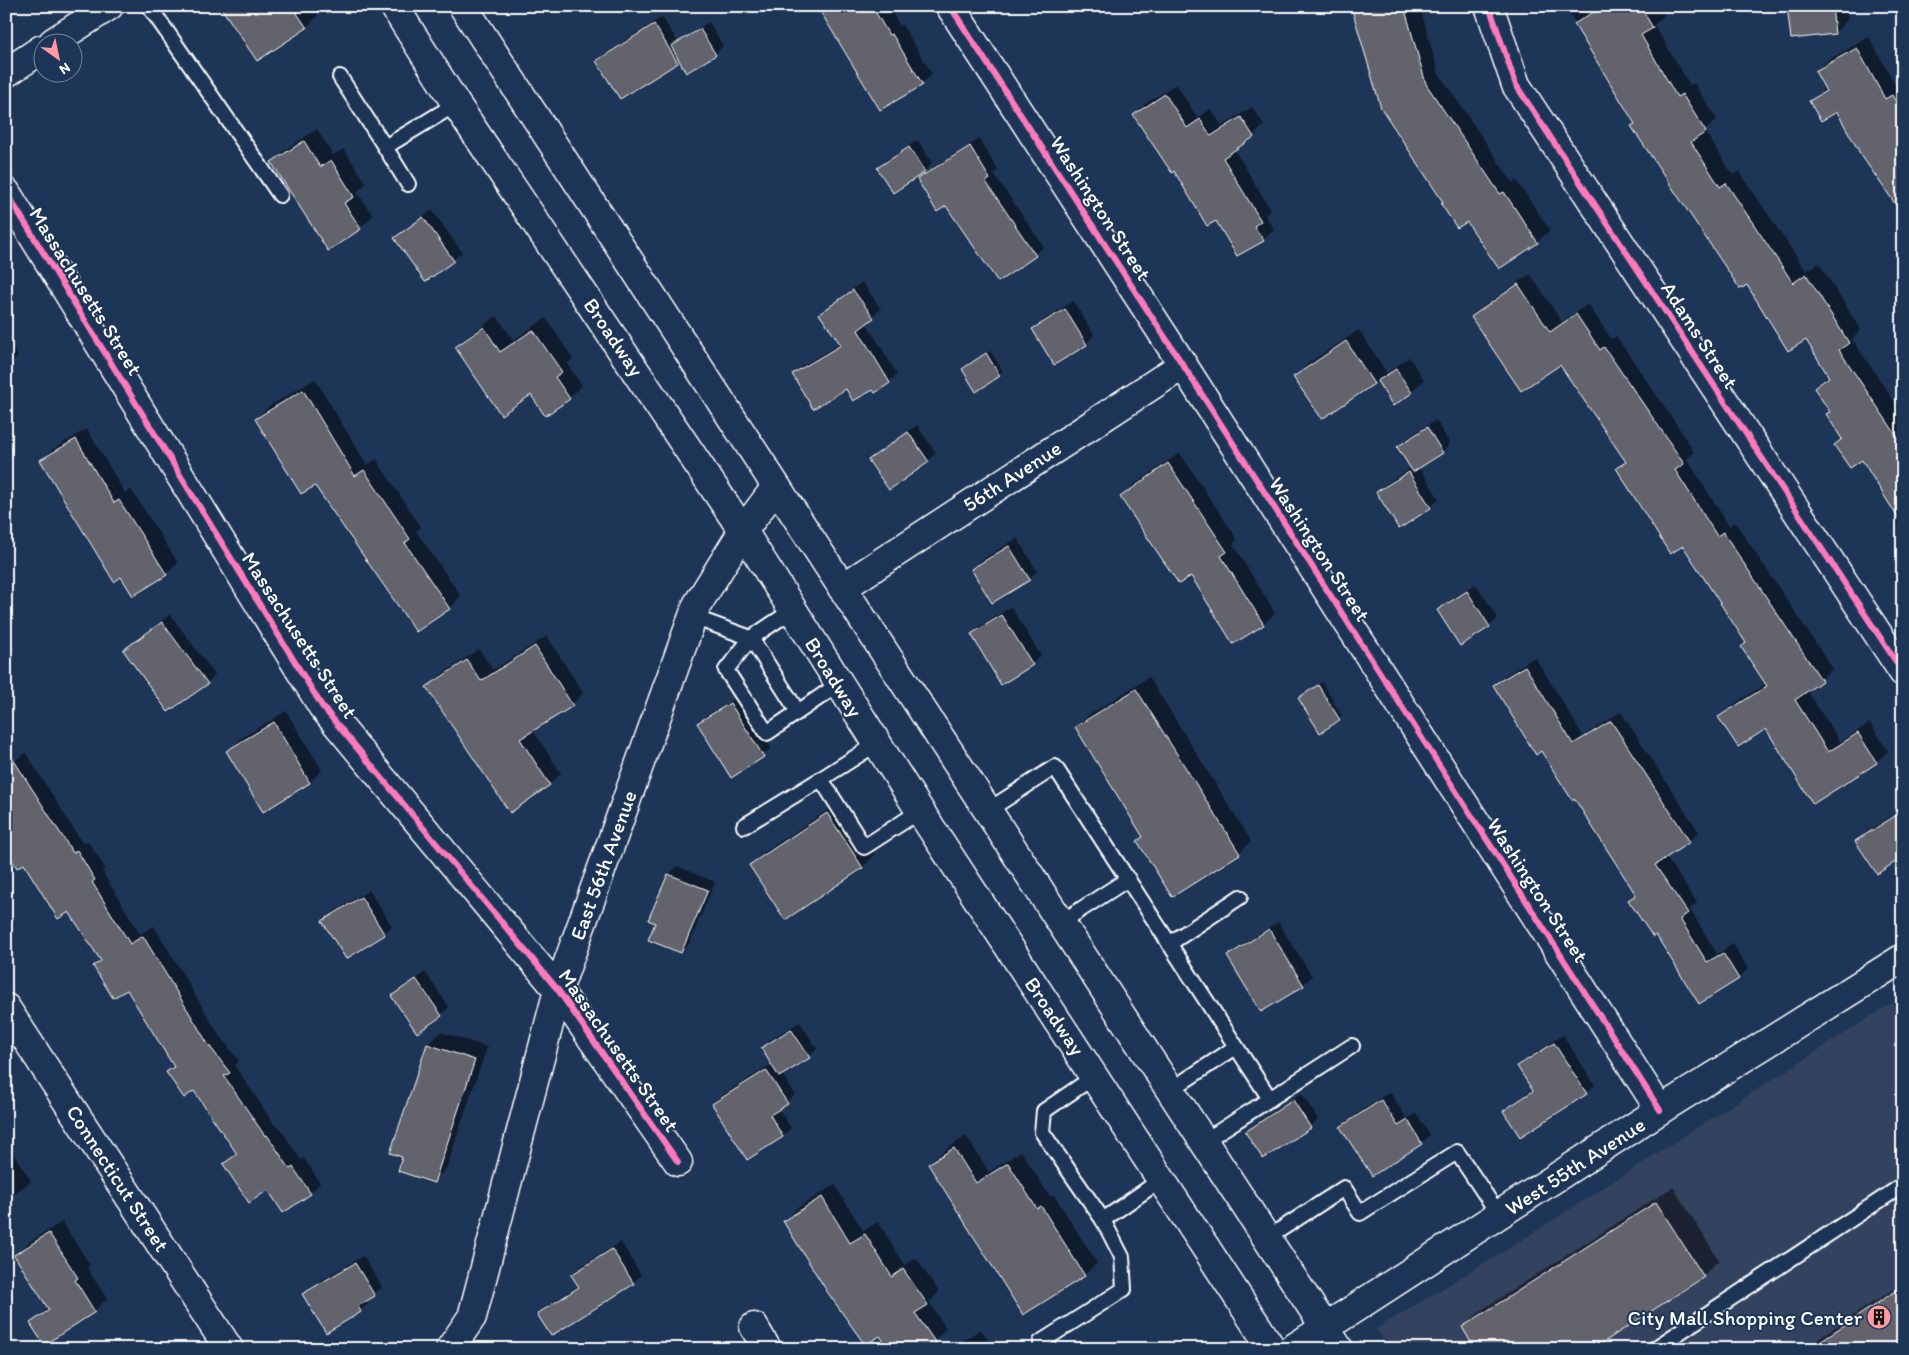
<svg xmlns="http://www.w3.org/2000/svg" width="1909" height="1355" font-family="Itim,sans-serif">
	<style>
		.built { fill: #32435e }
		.shadow { fill: #0007 }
		.building { fill: #64646d; stroke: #fff }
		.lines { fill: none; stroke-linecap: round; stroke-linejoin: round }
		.service-casing { stroke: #fff; stroke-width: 18 }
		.minor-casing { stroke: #fff; stroke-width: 31 }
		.primary-casing { stroke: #fff; stroke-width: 31 }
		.service { stroke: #1d3557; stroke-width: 14 }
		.minor { stroke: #1d3557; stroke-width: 28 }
		.primary { stroke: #1d3557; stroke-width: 28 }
		.cycleway-casing { stroke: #1d3557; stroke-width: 9 }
		.cycleway { stroke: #fd7abc; stroke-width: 6 }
		.labels { text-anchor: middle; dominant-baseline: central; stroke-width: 4; stroke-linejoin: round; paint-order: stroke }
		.street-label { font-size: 21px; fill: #fff; stroke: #1d3557 }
		.poi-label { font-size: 21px; fill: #fff; stroke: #1d3557; text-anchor: end }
	</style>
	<rect width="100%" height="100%" fill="#1d3557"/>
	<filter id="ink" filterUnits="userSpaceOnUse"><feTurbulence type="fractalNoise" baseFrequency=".02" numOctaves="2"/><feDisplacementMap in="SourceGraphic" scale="10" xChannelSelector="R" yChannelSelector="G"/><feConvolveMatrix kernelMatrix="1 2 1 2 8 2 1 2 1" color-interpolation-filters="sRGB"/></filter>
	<g filter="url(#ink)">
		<!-- built -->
		<polygon class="built" points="1892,1003 1903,1020 1903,1349 1390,1349 1376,1329 1506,1250"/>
		<!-- shadow -->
		<g class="shadow">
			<polygon points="222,6 312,6 318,15 306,28"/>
			<polygon points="818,6 888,6 900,26 902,24 932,74 922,84"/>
			<polygon points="1352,6 1420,6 1438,72 1513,183 1516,180 1550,230 1537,242 1468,220 1445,202"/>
			<polygon points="1565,6 1660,6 1665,14 1654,25 1690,85 1694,83 1717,119 1705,131 1733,175 1739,171 1806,271 1819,263 1861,330 1852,339 1903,414 1903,531 1896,521 1899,518 1862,458 1836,445 1843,438 1831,411 1816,388 1829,375 1806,338 1747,283 1636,123"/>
			<polygon points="1789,6 1846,6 1847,20 1835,33"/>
			<polygon points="662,17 678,42 709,22 723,46 715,54 680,59 677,62 598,61 606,53"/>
			<polygon points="1869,37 1897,88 1903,85 1903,199 1838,110 1811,101 1825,88 1816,71 1828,60"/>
			<polygon points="1176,84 1198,118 1211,109 1222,126 1252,107 1264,125 1253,136 1234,149 1271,210 1265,215 1274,229 1263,240 1216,220 1175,170 1135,115 1145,104"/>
			<polygon points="317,129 333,155 344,149 366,183 357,192 373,216 360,228 273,162 285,150"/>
			<polygon points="979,139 998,170 994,174 1044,247 998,280 946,204 918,179 926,172"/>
			<polygon points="918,140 932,163 925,171 893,191 879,168 887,160"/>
			<polygon points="432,210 462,252 453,260 395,238"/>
			<polygon points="1530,274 1562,322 1588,304 1611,339 1616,336 1677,425 1694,452 1687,459 1729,526 1735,522 1833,669 1807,690 1840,742 1870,723 1888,751 1876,762 1814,802 1766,727 1720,717 1731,706 1767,683 1747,642 1683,544 1618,468 1626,460 1560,363 1472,317 1484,306"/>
			<polygon points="862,282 881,309 866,322 897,374 889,382 873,388 846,387 794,374 802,366 841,343 821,314"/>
			<polygon points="1073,301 1094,335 1086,344 1055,363 1034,329 1042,321"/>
			<polygon points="497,316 513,340 546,318 573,359 567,364 582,385 569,398 545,414 531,394 457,347 469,335"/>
			<polygon points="6,323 11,332 6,337"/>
			<polygon points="1359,330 1387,373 1409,357 1424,380 1411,392 1394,404 1377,380 1322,418 1295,377 1307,364"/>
			<polygon points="6,338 18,357 6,367"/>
			<polygon points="990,351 1003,371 977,390 963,369"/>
			<polygon points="315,379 367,465 376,459 421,527 416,531 461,596 450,608 417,630 316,484 257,419 268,407"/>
			<polygon points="1436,420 1450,444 1442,452 1419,467 1439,499 1431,507 1377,492 1386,484 1411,468 1398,447 1406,439"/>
			<polygon points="917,425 936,453 928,461 870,460"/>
			<polygon points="87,429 125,493 131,489 178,563 166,574 42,460 53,449"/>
			<polygon points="1180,453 1237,539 1233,544 1275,613 1263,624 1192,574 1121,497 1133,485"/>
			<polygon points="1017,538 1037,571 1029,579 972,569 980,561"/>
			<polygon points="1476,584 1498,618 1490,626 1461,645 1439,610 1447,602"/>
			<polygon points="1011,607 1041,656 1032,664 1002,683 972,634 980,626"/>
			<polygon points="170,614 215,675 207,683 125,651"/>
			<polygon points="547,636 583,693 572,705 532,729 561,773 550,784 510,811 427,688 439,676 479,649 493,670"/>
			<polygon points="1535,657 1583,736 1621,712 1699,832 1689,842 1666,857 1697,903 1690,909 1717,954 1733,944 1748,969 1739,978 1700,1002 1656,933 1630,900 1636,894 1575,796 1495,686 1504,676"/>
			<polygon points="1149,677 1251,841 1239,853 1138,841 1144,835 1076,727 1089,715"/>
			<polygon points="1322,682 1342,716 1339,719 1300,698"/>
			<polygon points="739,696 771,748 763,756 699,723 707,715"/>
			<polygon points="286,711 322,770 310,782 264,810 228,752 240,739"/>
			<polygon points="26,753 83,844 88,841 105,868 102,871 140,934 154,926 218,1033 239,1061 235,1066 276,1127 278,1125 301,1160 304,1158 320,1183 310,1193 268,1188 225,1164 237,1152 195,1089 168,1072 174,1065 127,988 95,966 101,960 6,766"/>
			<polygon points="840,802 875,855 863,867 786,919 750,865 763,853"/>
			<polygon points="1903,809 1903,856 1857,842 1865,833"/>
			<polygon points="677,866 715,882 689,944 681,952 656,923 669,875"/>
			<polygon points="369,890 392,926 384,934 324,921 332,913"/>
			<polygon points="1278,922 1312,976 1303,985 1262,1010 1229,956 1237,948"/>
			<polygon points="425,972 449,1007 441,1015 393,996"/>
			<polygon points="800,1022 817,1049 809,1057 782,1074 795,1095 778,1108 791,1128 783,1136 747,1159 713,1104 721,1096 772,1064 762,1049 770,1040"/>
			<polygon points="441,1032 487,1047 446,1169 433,1182 428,1044"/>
			<polygon points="1563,1035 1595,1085 1586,1093 1520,1135 1505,1111 1533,1089 1519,1066 1527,1058"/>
			<polygon points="1390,1092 1407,1119 1416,1113 1430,1135 1422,1143 1372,1175 1341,1127 1349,1119"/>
			<polygon points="1301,1093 1318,1119 1310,1127 1246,1132 1254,1124"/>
			<polygon points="966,1136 989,1172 1021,1151 1050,1197 1054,1195 1097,1263 1084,1275 929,1164 942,1152"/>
			<polygon points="6,1142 31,1181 6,1200"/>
			<polygon points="835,1185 863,1231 878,1222 905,1265 916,1258 939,1292 929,1302 946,1328 934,1341 785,1221 797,1208"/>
			<polygon points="1673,1187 1719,1260 1703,1276 1463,1327 1480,1311"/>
			<polygon points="62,1222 90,1265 87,1268 107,1299 94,1311 31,1323 49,1307 16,1255 28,1243"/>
			<polygon points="621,1242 641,1275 633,1283 539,1314 547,1306 579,1285 572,1275 580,1267"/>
			<polygon points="363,1256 382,1287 367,1299 369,1303 360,1311 304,1294 312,1286"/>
			<polygon points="1903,1283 1903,1349 1808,1349 1817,1339"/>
			<polygon points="981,1329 994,1349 953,1349 957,1345"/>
		</g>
		<!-- building -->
		<g class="building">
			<polygon points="220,6 292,6 307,28 257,61"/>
			<polygon points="817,6 876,6 873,8 889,35 892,34 923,85 880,110"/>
			<polygon points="1351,6 1404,6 1426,84 1500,194 1504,192 1538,243 1499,269 1467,222 1457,228 1441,204 1443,202 1381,108"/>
			<polygon points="1603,6 1640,6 1653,28 1641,35 1677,97 1682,94 1706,132 1691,142 1720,187 1726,183 1793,283 1806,274 1849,343 1839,350 1903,445 1903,526 1862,460 1850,468 1834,445 1842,439 1826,414 1830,412 1814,388 1829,377 1806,340 1788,351 1747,285 1740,289 1631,126 1635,124 1574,24"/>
			<polygon points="1787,6 1832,6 1835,34 1791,39"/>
			<polygon points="654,24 678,63 620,99 596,61"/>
			<polygon points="700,29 716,55 686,73 671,46"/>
			<polygon points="1857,48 1885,99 1892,95 1903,115 1903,215 1861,155 1837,112 1821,121 1809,101 1826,91 1815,71"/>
			<polygon points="1165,94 1187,128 1200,119 1211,136 1241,117 1254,137 1223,158 1261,221 1254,226 1264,241 1237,256 1216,221 1207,226 1174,171 1172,173 1133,115"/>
			<polygon points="304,141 320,167 331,160 354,197 344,203 361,229 328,251 271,162"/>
			<polygon points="970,146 990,179 986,182 1036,256 998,282 946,206 937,212 917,179"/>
			<polygon points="909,147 925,172 893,193 877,168"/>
			<polygon points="423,217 454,261 425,282 394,238"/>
			<polygon points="1518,284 1550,332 1576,314 1600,350 1604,347 1666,437 1684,464 1675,470 1717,536 1723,532 1822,681 1795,700 1828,752 1858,733 1877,763 1813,804 1766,729 1738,747 1718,717 1767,686 1741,647 1746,643 1683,546 1670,554 1616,468 1626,462 1560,365 1521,391 1471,317"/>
			<polygon points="853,290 874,318 858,330 890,383 875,393 873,390 853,401 846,389 813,409 792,374 841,345 819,314"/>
			<polygon points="1065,309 1087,345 1054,365 1032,329"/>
			<polygon points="484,327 500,352 533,330 562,372 555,377 570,399 545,416 531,395 501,415 455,347"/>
			<polygon points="1346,341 1374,384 1322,419 1293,377"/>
			<polygon points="986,353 1000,376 976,392 962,369"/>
			<polygon points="1396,369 1412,393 1393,406 1377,381"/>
			<polygon points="303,390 355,476 364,470 410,539 405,543 450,609 416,632 315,486 301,494 255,419"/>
			<polygon points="1427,427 1443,453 1413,472 1397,447"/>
			<polygon points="908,432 929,462 889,490 868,460"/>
			<polygon points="76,439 114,503 119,500 167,575 133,596 121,577 114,582 40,460"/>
			<polygon points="1168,463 1227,552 1221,556 1264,625 1233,644 1191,576 1179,584 1120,497"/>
			<polygon points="1409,472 1431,508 1399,529 1376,492"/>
			<polygon points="1009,546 1030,580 992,603 971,569"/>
			<polygon points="1467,591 1490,627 1460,646 1437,610"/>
			<polygon points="1002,615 1033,665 1001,685 971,634"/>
			<polygon points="162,622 208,684 168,712 123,650"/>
			<polygon points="535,646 573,706 520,739 550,785 510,813 426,687 467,660 481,681"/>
			<polygon points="1525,666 1573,744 1611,721 1690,842 1655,865 1688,913 1680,919 1707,962 1723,953 1739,979 1699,1004 1656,935 1653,937 1628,900 1636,895 1574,798 1572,800 1541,751 1536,755 1493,685"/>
			<polygon points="1318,685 1340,720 1320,733 1298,698"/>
			<polygon points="1136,689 1240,854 1172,897 1137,841 1143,837 1075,727"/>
			<polygon points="730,703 764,757 731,778 697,723"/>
			<polygon points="274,722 310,783 263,812 226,751"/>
			<polygon points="6,748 73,853 77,850 95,880 92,882 130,944 143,936 208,1044 230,1073 224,1076 265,1136 267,1135 290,1169 293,1167 311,1194 283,1213 268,1190 249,1203 223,1164 237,1154 194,1091 184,1098 166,1072 174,1067 127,990 113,998 93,966 101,961 69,912 58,919 24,864 17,868 6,850"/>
			<polygon points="1903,811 1903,857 1877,874 1855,841"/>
			<polygon points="827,813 863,868 785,920 749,865"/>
			<polygon points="668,874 708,890 681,953 648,940 655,923 648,920"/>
			<polygon points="361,897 385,935 346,959 322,921"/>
			<polygon points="1269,929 1304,986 1261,1012 1227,956"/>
			<polygon points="416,979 442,1016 417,1033 391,996"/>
			<polygon points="791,1029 810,1058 779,1077 761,1048"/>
			<polygon points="1554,1043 1587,1094 1520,1137 1503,1111 1533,1091 1517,1066"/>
			<polygon points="427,1044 475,1060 434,1183 398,1171 402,1157 390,1153"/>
			<polygon points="766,1070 788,1104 770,1115 783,1137 747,1160 712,1104"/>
			<polygon points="1293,1100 1311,1128 1263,1159 1245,1132"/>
			<polygon points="1381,1100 1398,1126 1408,1120 1422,1144 1372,1176 1340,1127"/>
			<polygon points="954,1148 976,1183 1008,1163 1037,1209 1041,1206 1085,1276 1023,1315 928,1164"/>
			<polygon points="822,1197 850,1243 865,1234 892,1277 903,1269 928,1305 915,1313 940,1349 889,1349 880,1336 865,1345 828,1293 783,1221"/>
			<polygon points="1656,1202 1704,1277 1593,1349 1475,1349 1462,1327"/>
			<polygon points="49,1233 78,1278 75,1280 95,1312 44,1345 30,1323 49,1310 14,1255"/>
			<polygon points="612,1249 634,1284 551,1336 537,1314 579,1287 571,1275"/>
			<polygon points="355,1263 375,1296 358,1306 361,1312 326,1333 302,1294"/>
			<polygon points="1903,1286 1903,1349 1808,1349"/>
		</g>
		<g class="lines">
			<defs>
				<g id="service">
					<polyline points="149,6 280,195"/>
					<polyline points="340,77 385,147 456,104"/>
					<polyline points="385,147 408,184"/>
					<polyline points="693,617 751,638 793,610"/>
					<polyline points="798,712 751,638 726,670 767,733 839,684"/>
					<polyline points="876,744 821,779 864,847 920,811"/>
					<polyline points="987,811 1055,767 1270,1099"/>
					<polyline points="744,826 821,779"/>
					<polyline points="1060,923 1128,879"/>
					<polyline points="1169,944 1240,897"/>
					<polyline points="1095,1076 1044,1111 1042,1132 1103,1220 1162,1179"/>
					<polyline points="1169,1091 1236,1047"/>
					<polyline points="1203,1142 1352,1046"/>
					<polyline points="1266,1239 1344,1188 1360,1213 1457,1152 1499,1215"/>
					<polyline points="1041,1349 1041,1342 1124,1289 1122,1257 1103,1220"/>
					<polyline points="1654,1349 1903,1185"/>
				</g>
				<g id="minor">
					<polyline points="950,6 1183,365 1660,1110"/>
					<polyline points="1489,6 1516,85 1903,672"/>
					<polyline points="53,42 109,6"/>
					<polyline points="6,73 42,49"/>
					<polyline points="6,192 322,706 558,990 678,1162"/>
					<polyline points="842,588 1183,365"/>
					<polyline points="6,1008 229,1349"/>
					<polyline points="754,1327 767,1349"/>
					<polyline points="450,1349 472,1317 558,990 697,605 743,531 776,487"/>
					<polyline points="1292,1349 1660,1110 1903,958"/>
				</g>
				<g id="primary">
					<polyline points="394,6 456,104 743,531 920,811 1272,1349"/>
					<polyline points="463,6 1339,1349"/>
				</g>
			</defs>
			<!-- service casing -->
			<use href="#service" class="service-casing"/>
			<!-- minor casing -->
			<use href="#minor" class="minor-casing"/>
			<!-- primary casing -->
			<use href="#primary" class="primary-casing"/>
			<!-- service -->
			<use href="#service" class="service"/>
			<!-- minor -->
			<use href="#minor" class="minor"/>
			<!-- primary -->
			<use href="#primary" class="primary"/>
			<defs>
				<g id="cycleway">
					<polyline points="950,6 1183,365 1660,1110"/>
					<polyline points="1489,6 1516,85 1903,672"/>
					<polyline points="6,192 322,706 558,990 678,1162"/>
				</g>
			</defs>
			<!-- cycleway casing -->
			<use href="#cycleway" class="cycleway-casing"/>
			<!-- cycleway -->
			<use href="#cycleway" class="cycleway"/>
		</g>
	</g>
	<!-- icons -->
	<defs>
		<symbol id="building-disc" viewBox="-11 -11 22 22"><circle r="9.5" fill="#ff9aa2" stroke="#1d3557"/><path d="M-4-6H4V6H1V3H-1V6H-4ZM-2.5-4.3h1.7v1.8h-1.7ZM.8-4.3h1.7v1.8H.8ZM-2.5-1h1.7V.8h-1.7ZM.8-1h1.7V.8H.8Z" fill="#111"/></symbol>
	</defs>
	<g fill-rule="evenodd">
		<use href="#building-disc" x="1865" y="1303" width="28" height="28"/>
	</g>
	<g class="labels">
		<!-- street labels -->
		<g class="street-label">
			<text transform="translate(1101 208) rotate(57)">Washington Street</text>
			<text transform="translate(86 291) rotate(58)">Massachusetts Street</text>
			<text transform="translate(1700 335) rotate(57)">Adams Street</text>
			<text transform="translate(614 337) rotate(56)">Broadway</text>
			<text transform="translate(1012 476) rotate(-33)">56th Avenue</text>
			<text transform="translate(1320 549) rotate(57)">Washington Street</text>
			<text transform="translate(300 635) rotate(57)">Massachusetts Street</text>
			<text transform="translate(834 677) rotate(58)">Broadway</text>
			<text transform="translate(603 865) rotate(-70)">East 56th Avenue</text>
			<text transform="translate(1538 890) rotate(57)">Washington Street</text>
			<text transform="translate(1055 1016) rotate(56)">Broadway</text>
			<text transform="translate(619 1050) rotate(55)">Massachusetts Street</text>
			<text transform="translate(1575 1166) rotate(-33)">West 55th Avenue</text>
			<text transform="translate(118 1178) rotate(57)">Connecticut Street</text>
		</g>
		<!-- poi labels -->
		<g class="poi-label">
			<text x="1862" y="1317">City Mall Shopping Center</text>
		</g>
	</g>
	<!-- margin -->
	<rect width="1909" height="1355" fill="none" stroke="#1d3557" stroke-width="25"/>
	<rect x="12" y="12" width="1884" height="1330" fill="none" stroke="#fff" stroke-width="2" filter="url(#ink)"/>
	<!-- north arrow -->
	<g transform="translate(58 58) rotate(147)"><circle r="24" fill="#1d3557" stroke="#77869a"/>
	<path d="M0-4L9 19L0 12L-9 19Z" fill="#ff9aa2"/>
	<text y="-8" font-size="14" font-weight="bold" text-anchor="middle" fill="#ffffff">N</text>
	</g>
</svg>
